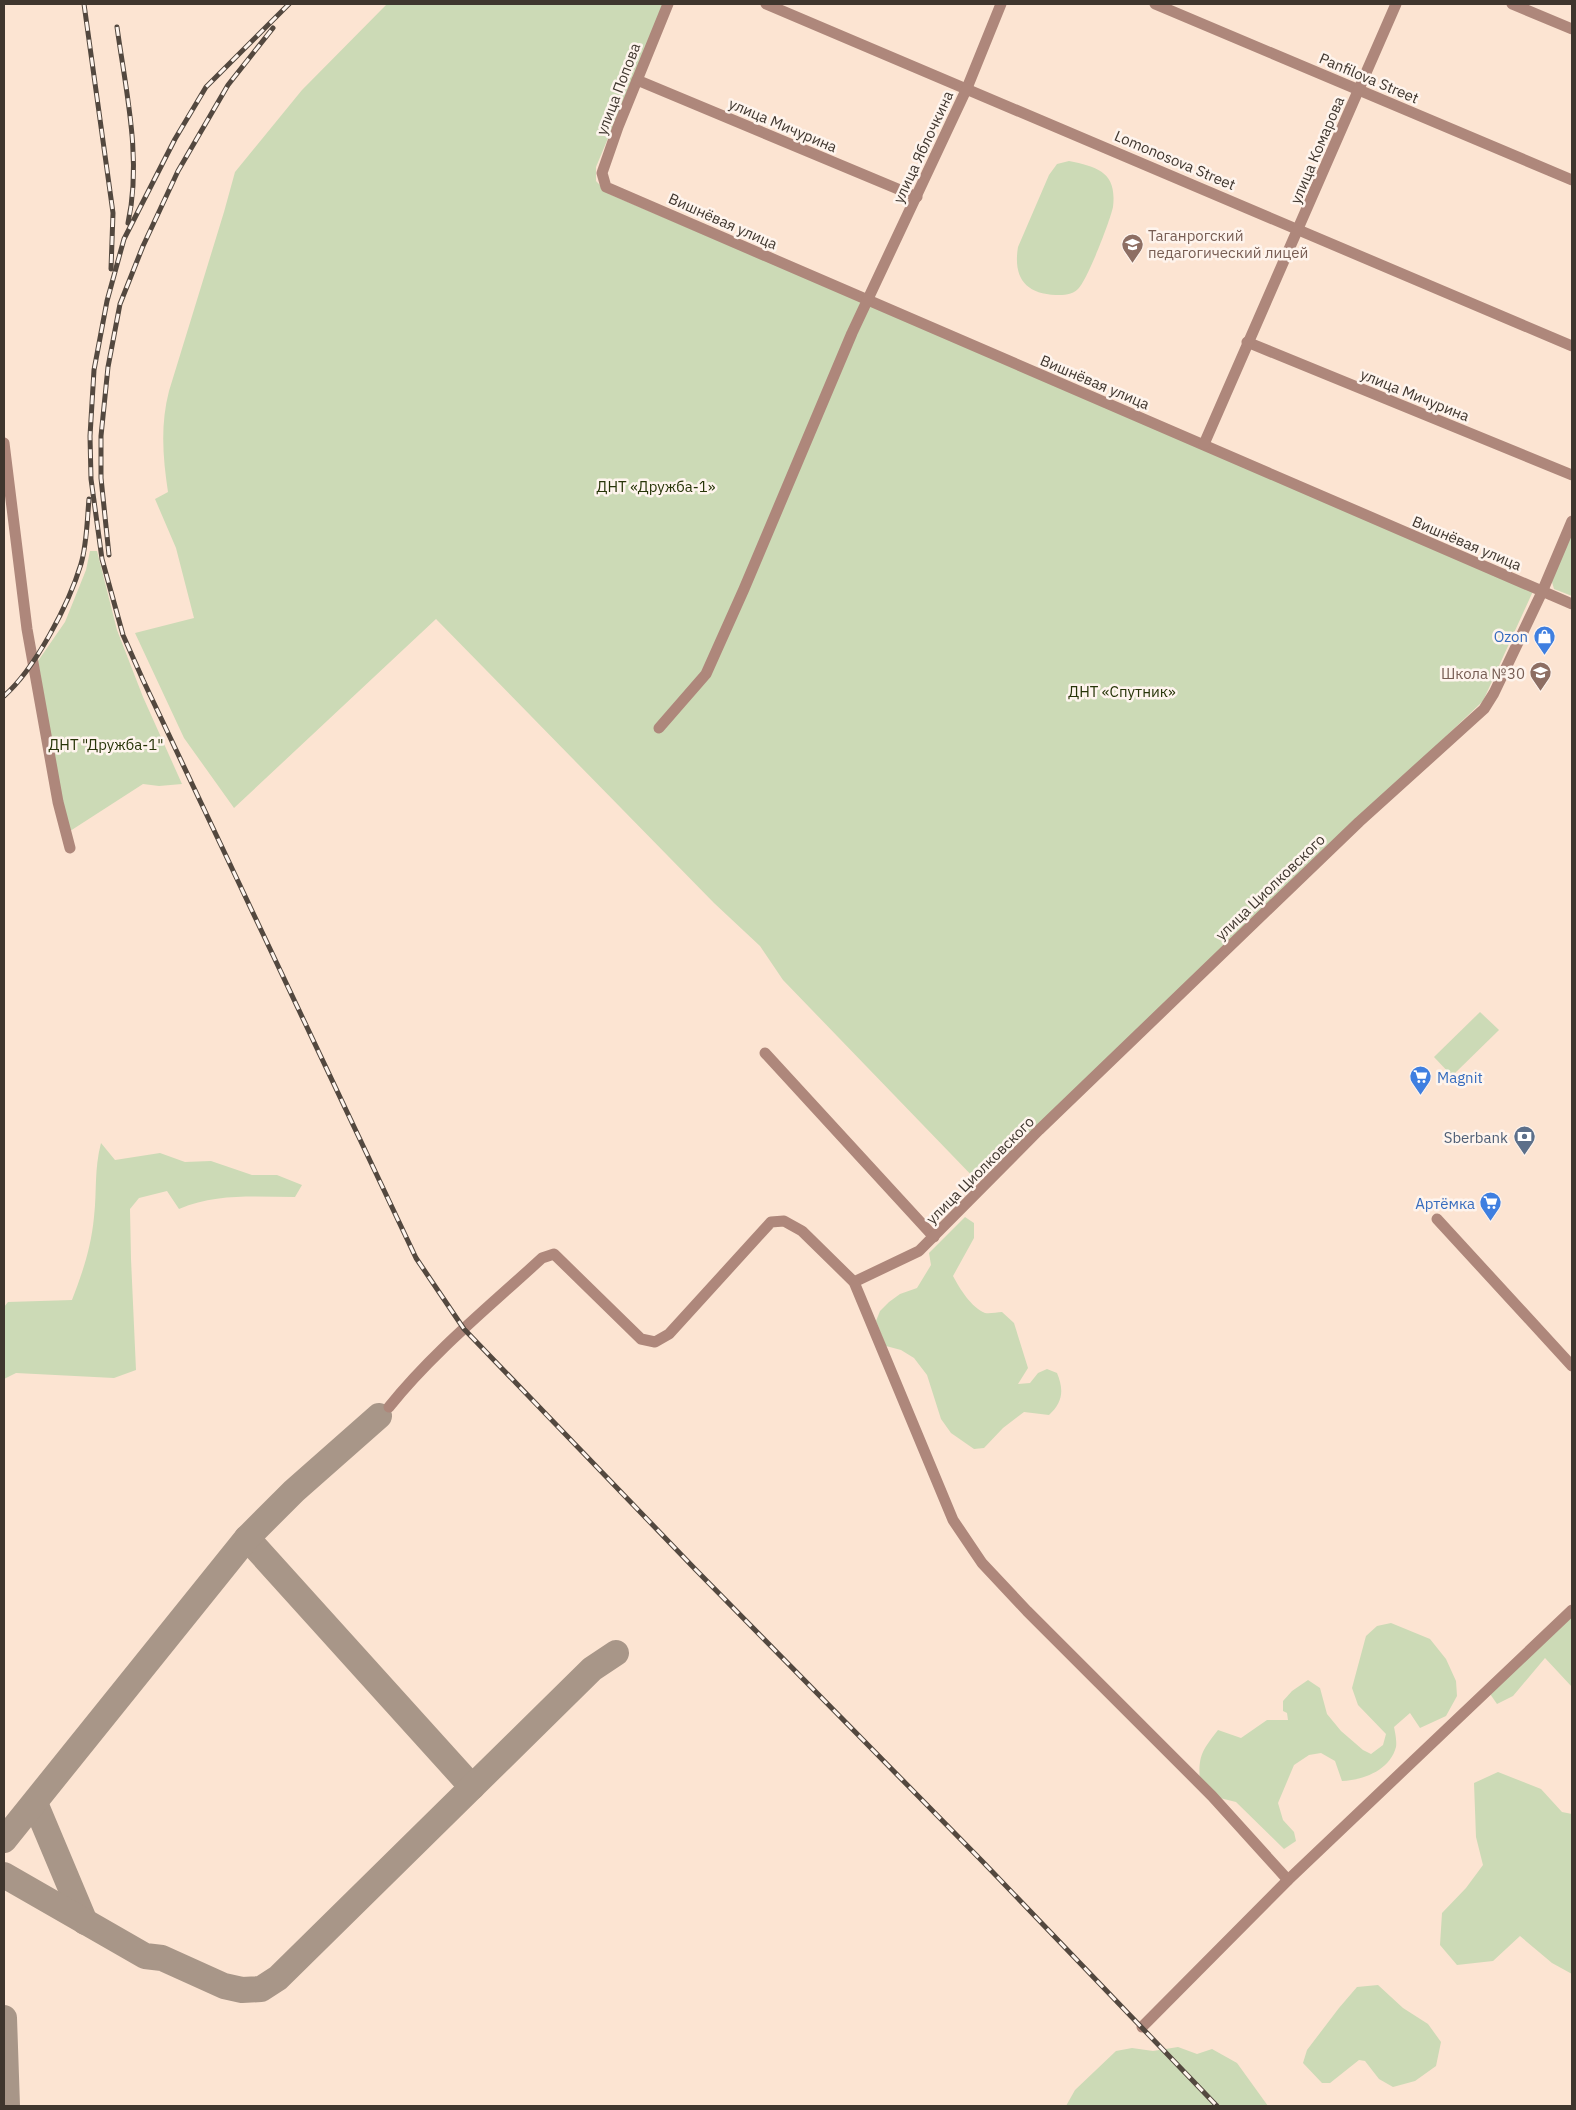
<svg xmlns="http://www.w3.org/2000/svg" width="1576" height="2110" font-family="'IBM Plex Sans',sans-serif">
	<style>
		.green { fill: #ccdab6 }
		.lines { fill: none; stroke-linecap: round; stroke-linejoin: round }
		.taxiway { stroke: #a89688; stroke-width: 26 }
		.minor { stroke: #ae877b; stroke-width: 11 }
		.rail-casing { stroke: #53483f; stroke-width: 5 }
		.rail { stroke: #fef4ed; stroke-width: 3; stroke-dasharray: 9; stroke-linecap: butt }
		.labels { text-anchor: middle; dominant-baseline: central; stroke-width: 5; stroke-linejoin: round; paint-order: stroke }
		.street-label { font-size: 15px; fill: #3f362e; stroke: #fef4ed }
		.education-label { font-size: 15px; fill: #785e54; stroke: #fef4ed; text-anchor: start }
		.park-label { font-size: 15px; fill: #273508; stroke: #fef4ed }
		.shop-label { font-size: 15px; fill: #366cbe; stroke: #fef4ed; text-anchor: end }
		.service-label { font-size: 15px; fill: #4e5e75; stroke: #fef4ed; text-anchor: end }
	</style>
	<rect width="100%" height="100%" fill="#fce4d2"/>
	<!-- green -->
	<g class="green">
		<path d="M387 4H664L596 167V181L609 194 1534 589 1483 701 978 1182 783 980 760 946 714 903 436 619 234 808 184 738 135 633 194 618 176 548 155 499 168 492C163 458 160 426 169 391L224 212 235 172 302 90Z"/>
		<path d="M1069 161C1099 167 1117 173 1113 207 1110 221 1087 281 1078 289 1072 295 1064 295 1056 295 1025 294 1013 277 1018 247L1049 175 1057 164Z"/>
		<polygon points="1572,522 1572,596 1554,589 1550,575"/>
		<polygon points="90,551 97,551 117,630 143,697 182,784 159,786 143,784 67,833 38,661 65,622 86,570"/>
		<polygon points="1480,1012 1499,1030 1452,1076 1434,1057"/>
		<path d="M101 1143 115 1160 160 1153 185 1162 211 1161 252 1175H277L302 1185 295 1197C255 1197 217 1193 179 1209L167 1191 139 1198 130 1209 131 1259 136 1370 114 1378 16 1373 4 1379V1307L8 1302 72 1300C83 1271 91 1248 94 1217 97 1190 94 1170 101 1143Z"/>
		<path d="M965 1217 974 1223V1238L953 1276C960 1289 971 1307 985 1313 990 1314 997 1312 1002 1312L1014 1323 1028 1368 1018 1384 1030 1383 1038 1373 1047 1369 1057 1373C1064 1390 1063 1402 1049 1415L1024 1412 1003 1428 984 1448 974 1449 951 1433 941 1419 927 1375 914 1358 901 1350 886 1346 876 1321 880 1311 889 1302 900 1294 917 1288 931 1265 929 1253Z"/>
		<polygon points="1572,1611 1572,1687 1545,1658 1513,1696 1497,1704 1488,1691"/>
		<path d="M1391 1623 1430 1639 1446 1659 1456 1681 1457 1696 1446 1716 1420 1728 1410 1713 1394 1727C1395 1732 1397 1741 1396 1747 1390 1770 1364 1780 1342 1781L1335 1761 1321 1753 1309 1755 1294 1765 1278 1803 1283 1820 1294 1832 1296 1841 1284 1849 1236 1802 1212 1796 1200 1784C1198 1756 1201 1752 1218 1730L1241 1738 1267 1720H1288L1287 1713 1283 1711V1701L1292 1691 1308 1680 1320 1688 1327 1714 1341 1731 1363 1750 1371 1754 1383 1745 1386 1734 1358 1705 1352 1688 1366 1636 1377 1626Z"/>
		<polygon points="1498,1772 1541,1789 1562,1812 1572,1814 1572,1974 1552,1963 1520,1936 1493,1961 1457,1965 1440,1945 1442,1913 1466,1888 1483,1865 1476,1837 1474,1783"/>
		<polygon points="1378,1985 1403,2008 1428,2024 1441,2042 1436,2066 1415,2081 1393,2087 1379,2079 1365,2061 1359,2060 1330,2083 1322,2083 1303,2063 1307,2050 1339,2008 1357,1987"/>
		<polygon points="1178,2047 1197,2054 1212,2049 1237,2063 1268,2106 1066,2106 1075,2090 1116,2051 1132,2048 1153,2051"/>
	</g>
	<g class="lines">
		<!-- taxiway -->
		<g class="taxiway">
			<polyline points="247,1538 472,1787"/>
			<polyline points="35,1803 85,1922"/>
			<polyline points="4,1840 247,1538 294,1491 379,1416"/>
			<polyline points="4,1875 145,1956 162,1958 224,1986 242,1990 261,1989 278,1978 592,1669 616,1653"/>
			<polyline points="4,2018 7,2106"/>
		</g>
		<!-- minor -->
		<g class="minor">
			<polyline points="668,4 618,127 602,173 606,187 1572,604"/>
			<polyline points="766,4 1572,346"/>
			<polyline points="1155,4 1572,180"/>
			<polyline points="1512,4 1572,29"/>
			<polyline points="637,80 917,197"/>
			<polyline points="1247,342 1572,475"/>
			<polyline points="4,443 27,629 58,802 70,848"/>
			<polyline points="1204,444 1396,4"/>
			<polyline points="659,728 706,674 744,589 852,333 967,88 1001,4"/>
			<polyline points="765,1053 934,1237"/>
			<polyline points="1437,1219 1572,1366"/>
			<polyline points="854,1282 919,1251 1039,1130 1359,822 1484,709 1494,693 1542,592 1572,521"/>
			<path d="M389 1407C433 1352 490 1306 542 1258L554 1254 641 1339 655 1342 669 1334 771 1222 784 1221 802 1231 854 1282 953 1520 982 1563 1027 1611 1212 1796 1288 1880"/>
			<polyline points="1142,2027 1288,1880 1572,1610"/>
		</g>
		<defs>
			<g id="rail">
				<polyline points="84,4 113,213 111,269"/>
				<polyline points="289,4 206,87 175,139 124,239 107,301 94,370 90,436 91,479 102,559 123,635 143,680 416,1258 464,1329 696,1570 983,1862 1217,2106"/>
				<path d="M117 27C126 92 142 159 128 223"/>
				<polyline points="109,555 101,478 101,436 108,367 120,304 143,246 178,171 228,85 273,28"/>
				<path d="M4 696C35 669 69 604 81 564 87 543 87 521 89 499"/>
			</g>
		</defs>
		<!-- rail casing -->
		<use href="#rail" class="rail-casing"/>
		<!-- rail -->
		<use href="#rail" class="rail"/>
	</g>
	<!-- icons -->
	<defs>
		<symbol id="university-pin" viewBox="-11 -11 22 30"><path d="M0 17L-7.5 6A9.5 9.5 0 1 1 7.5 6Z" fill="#8d6e63" stroke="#fef4ed"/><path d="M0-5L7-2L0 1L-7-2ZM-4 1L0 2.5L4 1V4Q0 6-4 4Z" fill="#fff"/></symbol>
		<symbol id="shop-pin" viewBox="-11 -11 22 30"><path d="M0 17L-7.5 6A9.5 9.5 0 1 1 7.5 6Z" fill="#3f7fe0" stroke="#fef4ed"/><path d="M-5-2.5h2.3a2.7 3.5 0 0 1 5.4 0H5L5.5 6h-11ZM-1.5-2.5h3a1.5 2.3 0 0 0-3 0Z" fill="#fff"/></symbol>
		<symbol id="school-pin" viewBox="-11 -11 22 30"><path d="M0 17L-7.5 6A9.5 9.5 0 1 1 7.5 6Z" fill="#8d6e63" stroke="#fef4ed"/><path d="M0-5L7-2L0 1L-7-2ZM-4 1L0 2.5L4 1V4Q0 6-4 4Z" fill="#fff"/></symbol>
		<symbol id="supermarket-pin" viewBox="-11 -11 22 30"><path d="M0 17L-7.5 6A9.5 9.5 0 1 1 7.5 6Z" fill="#3f7fe0" stroke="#fef4ed"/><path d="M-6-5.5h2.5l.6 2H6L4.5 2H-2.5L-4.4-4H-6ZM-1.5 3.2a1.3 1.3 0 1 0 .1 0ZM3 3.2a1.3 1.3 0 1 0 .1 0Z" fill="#fff"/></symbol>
		<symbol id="bank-pin" viewBox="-11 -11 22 30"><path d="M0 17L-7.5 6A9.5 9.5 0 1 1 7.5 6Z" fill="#5c6f8a" stroke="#fef4ed"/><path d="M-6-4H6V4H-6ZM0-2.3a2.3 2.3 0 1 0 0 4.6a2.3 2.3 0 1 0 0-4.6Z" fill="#fff"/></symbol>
	</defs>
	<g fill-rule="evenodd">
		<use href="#university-pin" x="1120" y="232" width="25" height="34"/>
		<use href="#shop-pin" x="1532" y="624" width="25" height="34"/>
		<use href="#school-pin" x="1528" y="660" width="25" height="34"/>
		<use href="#supermarket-pin" x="1408" y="1064" width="25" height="34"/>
		<use href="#bank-pin" x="1512" y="1124" width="25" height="34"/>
		<use href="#supermarket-pin" x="1478" y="1190" width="25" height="34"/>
	</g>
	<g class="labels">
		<!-- street labels -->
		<g class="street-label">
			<text transform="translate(1369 78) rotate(23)">Panfilova Street</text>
			<text transform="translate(618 89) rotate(-69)">улица Попова</text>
			<text transform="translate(783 125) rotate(23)">улица Мичурина</text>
			<text transform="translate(923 147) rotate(-65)">улица Яблочкина</text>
			<text transform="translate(1317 150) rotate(-67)">улица Комарова</text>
			<text transform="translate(1175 160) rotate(23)">Lomonosova Street</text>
			<text transform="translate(723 221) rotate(24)">Вишнёвая улица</text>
			<text transform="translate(1095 382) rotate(23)">Вишнёвая улица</text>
			<text transform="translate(1415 395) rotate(22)">улица Мичурина</text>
			<text transform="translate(1467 543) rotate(23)">Вишнёвая улица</text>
			<text transform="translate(1270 887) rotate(-44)">улица Циолковского</text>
			<text transform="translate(980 1170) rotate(-45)">улица Циолковского</text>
		</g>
		<!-- education labels -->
		<g class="education-label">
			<text x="1148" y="235">Таганрогский<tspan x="1148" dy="17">педагогический лицей</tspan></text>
			<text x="1525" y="673" text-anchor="end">Школа №30</text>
		</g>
		<!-- park labels -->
		<g class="park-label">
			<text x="656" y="486">ДНТ «Дружба-1»</text>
			<text x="1122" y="691">ДНТ «Спутник»</text>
			<text x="106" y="744">ДНТ "Дружба-1"</text>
		</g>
		<!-- shop labels -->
		<g class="shop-label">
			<text x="1528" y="636">Ozon</text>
			<text x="1437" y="1077" text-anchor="start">Magnit</text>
			<text x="1475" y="1203">Артёмка</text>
		</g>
		<!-- service labels -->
		<g class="service-label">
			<text x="1508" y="1137">Sberbank</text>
		</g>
	</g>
	<!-- border -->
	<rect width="1576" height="2110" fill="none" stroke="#3f362e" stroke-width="10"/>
</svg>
